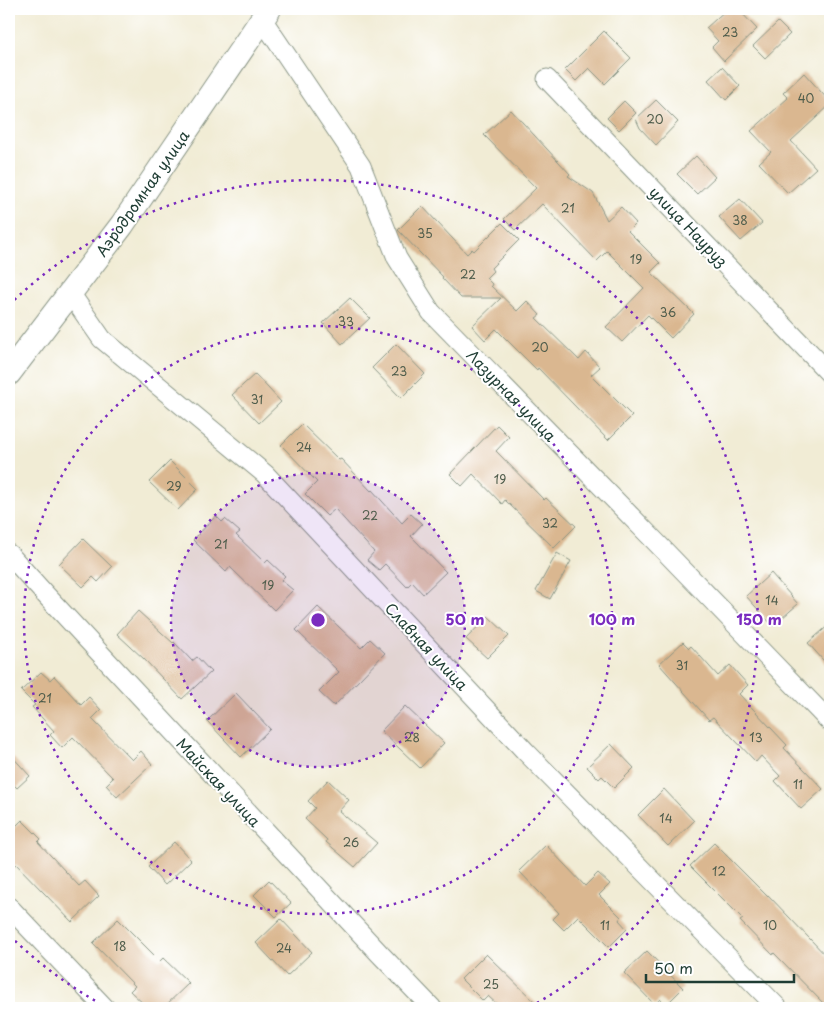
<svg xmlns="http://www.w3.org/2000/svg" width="839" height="1017" font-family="'Playpen Sans',sans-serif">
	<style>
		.building { fill: #dab790 }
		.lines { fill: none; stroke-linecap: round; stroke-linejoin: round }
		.minor-casing { stroke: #889484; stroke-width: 21 }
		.tertiary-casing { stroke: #889484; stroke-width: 26 }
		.minor { stroke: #fff; stroke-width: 19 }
		.tertiary { stroke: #fff; stroke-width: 24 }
		.ring { fill: none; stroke: #7b2cbf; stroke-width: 2.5; stroke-dasharray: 2.5 5 }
		.labels { text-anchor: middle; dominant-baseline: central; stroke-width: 4; stroke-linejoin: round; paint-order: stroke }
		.number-label { font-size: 12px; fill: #4e5c4b }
		.street-label { font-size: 15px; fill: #1f3d34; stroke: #fff }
		.centre { fill: #7b2cbf; stroke: #fff; stroke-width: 2.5 }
		.ring-label { font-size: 15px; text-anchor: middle; font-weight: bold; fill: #7b2cbf; stroke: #fff; stroke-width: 4; stroke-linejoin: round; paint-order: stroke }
	</style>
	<rect width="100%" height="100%" fill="#fff"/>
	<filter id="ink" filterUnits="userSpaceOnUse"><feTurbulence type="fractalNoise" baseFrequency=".02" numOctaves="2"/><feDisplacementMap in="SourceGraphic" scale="10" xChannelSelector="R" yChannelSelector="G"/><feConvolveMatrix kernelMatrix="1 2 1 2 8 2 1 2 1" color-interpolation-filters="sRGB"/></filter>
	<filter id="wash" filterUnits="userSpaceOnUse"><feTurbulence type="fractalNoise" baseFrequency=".0096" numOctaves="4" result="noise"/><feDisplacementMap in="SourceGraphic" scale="20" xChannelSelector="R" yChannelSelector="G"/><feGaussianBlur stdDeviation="1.12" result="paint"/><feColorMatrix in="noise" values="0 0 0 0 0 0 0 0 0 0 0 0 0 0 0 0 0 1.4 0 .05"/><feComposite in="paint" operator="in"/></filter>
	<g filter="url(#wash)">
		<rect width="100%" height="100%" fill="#f1ecd5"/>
		<g id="blocks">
			<!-- building -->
			<g class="building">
				<polygon points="727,9 738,9 757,29 724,61 712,47 718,41 706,28"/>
				<polygon points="778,22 790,34 765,58 753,46"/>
				<polygon points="604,31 631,58 605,84 589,68 576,81 565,70"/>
				<polygon points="722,67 740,86 726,100 708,80"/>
				<polygon points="804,73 830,102 830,105 791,141 816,168 788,193 759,163 771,152 751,131 788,98 783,93"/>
				<polygon points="656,100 678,122 656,145 640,128 636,119"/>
				<polygon points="624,101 636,113 619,130 607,118"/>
				<polygon points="511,110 570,174 568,176 593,193 607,220 621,207 636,223 628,231 660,263 651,272 694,314 671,338 648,315 622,342 606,327 644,288 607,251 597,261 542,204 515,230 504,219 536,188 484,135"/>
				<polygon points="696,156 715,177 697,194 677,174"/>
				<polygon points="740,199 762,223 741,241 719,217"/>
				<polygon points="422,206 467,254 472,249 474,251 502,223 519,240 491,268 493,271 486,278 492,284 491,286 517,311 527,301 540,315 536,318 579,360 586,352 600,367 591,375 632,416 608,440 538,368 537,370 496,329 485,340 472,326 501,298 461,298 442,278 443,277 398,230"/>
				<polygon points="350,298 370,318 342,344 323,323"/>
				<polygon points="396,344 425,374 401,398 372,368"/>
				<polygon points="255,374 281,402 259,423 232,395"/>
				<polygon points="302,424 339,460 341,459 371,491 372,490 402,523 411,514 422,524 411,536 446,572 423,594 412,582 407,587 385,564 379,570 367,560 374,552 335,509 327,516 305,494 317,482 281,445"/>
				<polygon points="497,425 509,437 496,451 544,500 546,498 576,526 554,548 505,500 502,504 473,474 462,486 450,474"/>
				<polygon points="170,461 198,489 178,510 149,482"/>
				<polygon points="216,516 222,522 225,519 240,532 236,535 265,563 268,560 285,576 281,580 293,590 274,610 230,567 226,572 193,540"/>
				<polygon points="83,539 112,567 98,582 93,577 83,587 59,564"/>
				<polygon points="557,553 571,561 550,599 536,591"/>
				<polygon points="771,573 798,604 773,626 746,596"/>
				<polygon points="318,607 361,648 370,639 385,653 334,706 319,692 339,672 296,630"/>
				<polygon points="138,611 173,643 174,642 192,661 197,657 211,672 182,699 144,659 117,634"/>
				<polygon points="488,616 509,636 487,658 466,639"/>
				<polygon points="830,624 830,668 808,643"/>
				<polygon points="683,642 689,648 691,646 718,676 730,665 748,685 739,694 787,745 784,748 823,789 801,809 775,781 780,776 761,756 756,762 713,717 709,720 659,664"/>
				<polygon points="41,672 50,680 54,676 81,705 89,697 101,710 92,719 132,760 141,751 152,764 117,797 106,785 113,778 73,737 62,748 50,735 54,731 32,707 35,705 21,691"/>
				<polygon points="236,693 270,729 241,757 207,721"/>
				<polygon points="405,706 444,743 420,768 381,731"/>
				<polygon points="611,744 634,768 614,788 602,776 599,779 587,767"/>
				<polygon points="9,753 30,776 17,788 9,780"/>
				<polygon points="328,780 349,800 339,811 377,843 355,867 326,842 327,840 305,819 315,808 308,801"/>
				<polygon points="664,789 694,821 668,846 638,815"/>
				<polygon points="22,820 41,839 38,842 79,886 85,881 99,896 72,922 16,864 9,871 9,833"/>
				<polygon points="174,842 191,860 165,885 148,867"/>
				<polygon points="714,843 767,896 768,895 830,960 830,1008 828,1008 774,953 773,955 740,921 743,919 690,866"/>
				<polygon points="546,845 585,886 598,873 610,884 599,895 621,917 619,920 627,929 609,947 578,916 564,930 553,919 559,913 519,871"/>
				<polygon points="269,880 291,903 276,917 254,895"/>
				<polygon points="118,919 160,961 163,958 189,983 163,1008 148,1008 130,991 135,986 93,943"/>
				<polygon points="281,919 312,952 287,976 256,943"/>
				<polygon points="647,951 683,988 666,1005 660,999 655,1005 624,973"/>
				<polygon points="486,954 541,1008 501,1008 488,996 483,1001 461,979"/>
			</g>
		</g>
	</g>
	<g filter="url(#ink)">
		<use href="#blocks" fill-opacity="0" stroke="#889484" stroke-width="1"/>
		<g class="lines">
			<defs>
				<g id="minor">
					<polyline points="262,19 361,166 397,258 431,312 653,539 830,722"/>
					<polyline points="547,79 830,374"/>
					<polyline points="70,293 102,339 265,474 526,752 778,1008"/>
					<polyline points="9,554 43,592 379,953 432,1008"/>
					<polyline points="9,907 105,1008"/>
				</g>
				<polyline id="tertiary" points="9,373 122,225 269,9"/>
			</defs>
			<!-- minor casing -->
			<use href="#minor" class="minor-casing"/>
			<!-- tertiary casing -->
			<use href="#tertiary" class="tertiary-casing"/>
			<!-- minor -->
			<use href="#minor" class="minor"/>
			<!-- tertiary -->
			<use href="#tertiary" class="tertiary"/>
		</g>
	</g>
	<!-- distance rings -->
	<circle cx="318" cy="620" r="147" fill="#7b2cbf" fill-opacity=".12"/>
	<g class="ring">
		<circle cx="318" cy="620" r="147"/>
		<circle cx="318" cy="620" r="294"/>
		<path d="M108 1008A441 441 0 0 1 9 935M9 305A441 441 0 1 1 528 1008"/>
	</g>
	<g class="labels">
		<!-- number labels -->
		<g class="number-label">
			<text x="730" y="32">23</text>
			<text x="806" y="98">40</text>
			<text x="655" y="119">20</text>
			<text x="568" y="208">21</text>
			<text x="740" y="220">38</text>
			<text x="425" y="233">35</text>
			<text x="636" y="259">19</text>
			<text x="468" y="274">22</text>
			<text x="668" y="312">36</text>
			<text x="346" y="321">33</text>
			<text x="540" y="347">20</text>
			<text x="399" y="371">23</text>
			<text x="257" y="399">31</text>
			<text x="304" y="447">24</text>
			<text x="500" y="479">19</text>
			<text x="174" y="486">29</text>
			<text x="370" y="515">22</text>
			<text x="550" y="523">32</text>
			<text x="221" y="544">21</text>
			<text x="268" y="585">19</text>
			<text x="772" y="600">14</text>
			<text x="682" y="665">31</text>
			<text x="45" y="698">21</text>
			<text x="412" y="737">28</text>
			<text x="756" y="737">13</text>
			<text x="798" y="784">11</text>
			<text x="666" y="818">14</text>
			<text x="351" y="842">26</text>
			<text x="719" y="871">12</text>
			<text x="605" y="925">11</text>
			<text x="770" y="925">10</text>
			<text x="120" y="946">18</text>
			<text x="284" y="948">24</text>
			<text x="491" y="984">25</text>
		</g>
		<!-- street labels -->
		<g class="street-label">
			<text transform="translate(142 193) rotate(-55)">Аэродромная улица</text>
			<text transform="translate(689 226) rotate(46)">улица Науруз</text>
			<text transform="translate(512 395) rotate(46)">Лазурная улица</text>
			<text transform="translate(427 646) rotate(47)">Славная улица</text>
			<text transform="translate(219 782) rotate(47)">Майская улица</text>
		</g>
	</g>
	<circle cx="318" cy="620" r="8" class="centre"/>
	<g class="ring-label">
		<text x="465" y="625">50 m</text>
		<text x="612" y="625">100 m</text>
		<text x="759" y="625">150 m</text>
	</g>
	<!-- margin -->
	<rect width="839" height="1017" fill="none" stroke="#fff" stroke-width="30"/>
	<!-- scale -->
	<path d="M646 974v8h148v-8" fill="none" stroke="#1f3d34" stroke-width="2.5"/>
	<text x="654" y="974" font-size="15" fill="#1f3d34" stroke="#ffffff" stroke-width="4" paint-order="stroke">50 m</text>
</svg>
